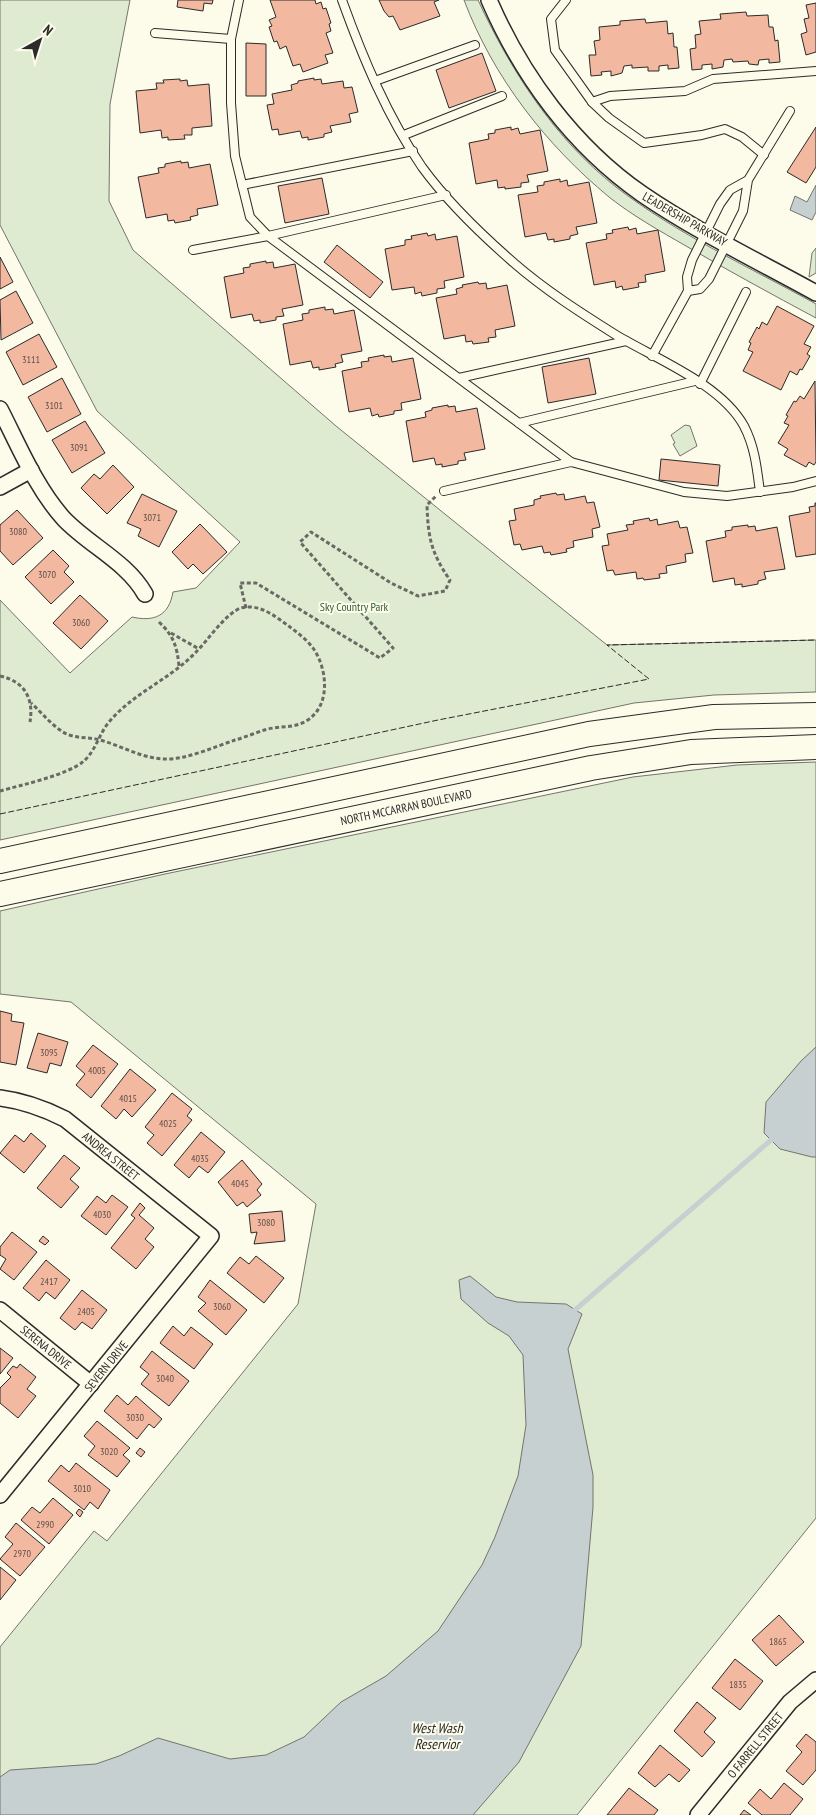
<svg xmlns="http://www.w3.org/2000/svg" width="816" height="1815" font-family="'PT Sans Narrow',sans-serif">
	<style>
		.green { fill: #deebd1; stroke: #74746e }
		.water { fill: #c7d0d0; stroke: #74746e }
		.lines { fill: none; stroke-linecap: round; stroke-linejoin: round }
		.stream { stroke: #c7d0d0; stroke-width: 5 }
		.building { fill: #f2b8a0; stroke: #2b2b2b }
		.service-casing { stroke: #2b2b2b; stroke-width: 10 }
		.minor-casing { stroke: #2b2b2b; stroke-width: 18 }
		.primary-casing { stroke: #2b2b2b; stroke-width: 26 }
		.path { stroke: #6a6964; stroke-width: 3; stroke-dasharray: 4 2.5; stroke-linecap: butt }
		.service { stroke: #fdfbea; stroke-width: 8 }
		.minor { stroke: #fdfbea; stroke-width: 15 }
		.primary { stroke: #fdfbea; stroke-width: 24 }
		.fence { stroke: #2b2b2b; stroke-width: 1; stroke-dasharray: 6 2.5; stroke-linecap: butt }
		.labels { text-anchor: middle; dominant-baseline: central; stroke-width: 4; stroke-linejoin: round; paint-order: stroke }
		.number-label { font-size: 10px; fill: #5d4e48 }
		.street-label { font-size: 12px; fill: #2b2b2b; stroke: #fdfbea }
		.park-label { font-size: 12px; fill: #34623c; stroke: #fdfbea }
		.water-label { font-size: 14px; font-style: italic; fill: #2b2b2b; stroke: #fdfbea }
	</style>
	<rect width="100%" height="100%" fill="#fdfbea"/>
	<!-- green -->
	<g class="green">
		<path d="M0 0H130L110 104 109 201 133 250 336 426 607 645 816 640V692L714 695 634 703 0 840V600L70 673 132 617C154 622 169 616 173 592L196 588 240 542 97 411 0 225Z"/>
		<path d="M464 0H478C511 71 554 138 616 187 677 234 749 267 816 304V318C773 295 729 271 686 246 660 231 633 216 609 197 546 145 493 77 464 0Z"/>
		<polygon points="816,248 816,273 809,277 812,253"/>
		<polygon points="685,425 690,426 697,446 680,456 673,444 675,443 671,435"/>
		<polygon points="816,762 816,1518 577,1815 0,1815 0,1647 94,1531 107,1541 298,1304 316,1204 71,1002 0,994 0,911 165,874 633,777 737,765"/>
	</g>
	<!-- water -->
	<g class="water">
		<polygon points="816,185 816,212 812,220 790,210 795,196 807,202"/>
		<polygon points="816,1047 816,1157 812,1157 780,1149 764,1133 766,1102 801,1061"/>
		<polygon points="470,1276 496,1297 517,1302 566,1304 582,1314 568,1349 593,1475 593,1507 581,1646 519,1762 473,1815 0,1815 0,1777 10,1770 96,1764 119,1756 158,1738 230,1759 266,1755 304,1737 341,1702 386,1676 438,1631 482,1565 495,1537 518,1476 526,1425 523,1355 509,1336 488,1323 461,1299 459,1280"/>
	</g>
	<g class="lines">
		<!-- stream -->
		<polyline class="stream" points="575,1310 771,1140"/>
	</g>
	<!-- building -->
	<g class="building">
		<polygon points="178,0 213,0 212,4 204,3 203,11 177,7"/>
		<polygon points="270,0 315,0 316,4 321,2 323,9 326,8 331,23 329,24 331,31 326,33 333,53 325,55 328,63 303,72 300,64 293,66 286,46 280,49 277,41 274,42 269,27 272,26 269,20 276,17"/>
		<polygon points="379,0 439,0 434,2 440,16 400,30 393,16 389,17 384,11"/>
		<polygon points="816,3 816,52 806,55 801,34 807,32 804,19 809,18 806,5"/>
		<polygon points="746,12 747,16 768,15 769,27 773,27 775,41 778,40 780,62 769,63 769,59 759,60 758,65 749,64 748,61 733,62 732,59 724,60 723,67 712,69 712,64 702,65 702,69 692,70 690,49 696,48 695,35 701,34 699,21 721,19 720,14"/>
		<polygon points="645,19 646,23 667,21 668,34 673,33 674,47 677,47 679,68 668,69 668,65 659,66 659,71 648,71 648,67 632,68 632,65 624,66 622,73 611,76 611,71 601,72 602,75 591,76 589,55 596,55 594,41 600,40 599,27 620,25 620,21"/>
		<polygon points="246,43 266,44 266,96 246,96"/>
		<polygon points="482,53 496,91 449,108 436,70"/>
		<polygon points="314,78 314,80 321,79 322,84 343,81 344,88 352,87 358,112 349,114 351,122 330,126 332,132 324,134 324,137 308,140 308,137 302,138 300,131 279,135 278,129 272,130 267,105 274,104 272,94 292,90 291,85 298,83 298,81"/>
		<polygon points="180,79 180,81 187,80 188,86 209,84 212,126 192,128 192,135 184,135 185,139 168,140 168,137 162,138 161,130 140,133 136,91 157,89 156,83 164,83 163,80"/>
		<polygon points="511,127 511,130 518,128 520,134 540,130 548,171 527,175 529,182 521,183 521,187 505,189 505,187 498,188 497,180 476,184 469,143 489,139 488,134 495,133 495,130"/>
		<polygon points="816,127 816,167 806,183 787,172"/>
		<polygon points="181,161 181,163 188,162 189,168 210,164 218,205 197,209 198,215 190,217 191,220 175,223 174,220 168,221 167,214 146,218 138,177 159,173 158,168 165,167 165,164"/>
		<polygon points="322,178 329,214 285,223 278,186"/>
		<polygon points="560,179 560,182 567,180 568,186 589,182 597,223 576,227 578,234 570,236 570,239 554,242 554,239 548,240 546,233 525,237 518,195 538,192 537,186 544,185 544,182"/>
		<polygon points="628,227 629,230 636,228 637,234 658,230 665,271 645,275 646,282 638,283 639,287 623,290 622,286 616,288 615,281 594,285 586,243 607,239 606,234 613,233 612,230"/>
		<polygon points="427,233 428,236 435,234 436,240 457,236 464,277 444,281 445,288 437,289 437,293 422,296 421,292 415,294 414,287 392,290 385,249 405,245 405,240 412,239 411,236"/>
		<polygon points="337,245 383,282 370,298 324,262"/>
		<polygon points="0,257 13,282 0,289"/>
		<polygon points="266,261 266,263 273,262 274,268 295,264 303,305 282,309 284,316 276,317 276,320 260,323 260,320 254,321 252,314 231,318 224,277 244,273 243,268 250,267 250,264"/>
		<polygon points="478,282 479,284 486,283 487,289 507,285 515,326 495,330 496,337 488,338 489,342 473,344 472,341 466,342 465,335 444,339 436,298 457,294 456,289 463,287 462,285"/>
		<polygon points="16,291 33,323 1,340 0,300"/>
		<polygon points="777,306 814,326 804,344 811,347 807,354 810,356 802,370 800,369 797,375 790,371 781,390 743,371 753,352 748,350 751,343 749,342 757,327 759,329 762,322 767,325"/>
		<polygon points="325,307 325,310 333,309 334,314 354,310 362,351 341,355 343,362 335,364 336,367 319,370 319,367 313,368 311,361 290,365 283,324 303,320 302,314 309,313 309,310"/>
		<polygon points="39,334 57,367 23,385 6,352"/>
		<polygon points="384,355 384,357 391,356 392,362 413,358 421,399 401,403 402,410 394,411 394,414 379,417 378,414 372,416 370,408 349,412 342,371 362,367 361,362 369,361 368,358"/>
		<polygon points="589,358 596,394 548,403 542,367"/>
		<polygon points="62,378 81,414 47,432 28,397"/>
		<polygon points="815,381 816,462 814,465 809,462 806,467 784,455 788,449 778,443 789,425 784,423 788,416 786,415 794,401 796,402 800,396 804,399"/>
		<polygon points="448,405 448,407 455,406 456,412 477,408 485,449 464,453 466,460 458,461 458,464 442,467 442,464 436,465 434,458 413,462 406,421 426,417 425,412 432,410 432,408"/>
		<polygon points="85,421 105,453 72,473 52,440"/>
		<polygon points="661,459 720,465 718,486 659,480"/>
		<polygon points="113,465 134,487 107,514 81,488 94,474 100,479"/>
		<polygon points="556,493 557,495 564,494 565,500 585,496 587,503 594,502 600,527 592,529 593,537 573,541 574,547 566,549 567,552 551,555 550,552 544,553 542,546 522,550 520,544 514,545 509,521 516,520 514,509 534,505 534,500 541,498 540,496"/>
		<polygon points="142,494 177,511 159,547 138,536 141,529 127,523"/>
		<polygon points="815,503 816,503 816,554 796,557 789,516 810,512 809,507 815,506"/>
		<polygon points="17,510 43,538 13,565 0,551 0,525"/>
		<polygon points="649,518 650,521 657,519 658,525 678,521 680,528 687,527 693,553 685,554 686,562 666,566 667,573 659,574 660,578 644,580 643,578 637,579 636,572 615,575 613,570 607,571 602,546 609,545 607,534 628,530 626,525 634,524 633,521"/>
		<polygon points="200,524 227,552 203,574 193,564 188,569 172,552"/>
		<polygon points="748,525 748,527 755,526 756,531 777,527 785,569 764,572 766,579 758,581 758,584 742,587 742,584 735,585 734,578 713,582 706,541 726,537 725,531 732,530 732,527"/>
		<polygon points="53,550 69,566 64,572 74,582 51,604 25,577"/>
		<polygon points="80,595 108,621 81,649 53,623"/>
		<polygon points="0,1011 12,1014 11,1021 24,1023 16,1065 0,1062"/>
		<polygon points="38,1033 68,1042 61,1066 50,1063 47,1073 27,1068"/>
		<polygon points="93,1045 118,1064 91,1098 76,1085 85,1074 76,1066"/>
		<polygon points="130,1069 156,1090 132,1117 124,1109 116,1119 101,1106"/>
		<polygon points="172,1093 192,1109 187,1116 192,1120 162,1156 147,1143 154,1135 145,1127"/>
		<polygon points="201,1132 225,1152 208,1173 199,1166 189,1178 174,1165"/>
		<polygon points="31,1133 46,1146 24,1173 0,1153 15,1135 24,1142"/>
		<polygon points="64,1155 80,1168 70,1179 79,1187 61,1208 37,1188"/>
		<polygon points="242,1160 262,1184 257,1190 261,1195 247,1207 243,1202 237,1206 218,1182"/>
		<polygon points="112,1195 128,1207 106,1235 81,1216 97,1196 106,1203"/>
		<polygon points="140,1203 145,1208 139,1215 154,1228 145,1239 154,1247 136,1269 111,1248 135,1218 131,1215"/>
		<polygon points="282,1211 285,1241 254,1244 257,1232 251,1233 249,1214"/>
		<polygon points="12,1232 37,1252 14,1280 0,1269 6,1259 0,1255 0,1247"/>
		<polygon points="43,1236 49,1241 45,1245 39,1241"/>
		<polygon points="256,1256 284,1278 264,1303 227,1273 240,1257 249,1264"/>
		<polygon points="46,1260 70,1280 55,1299 46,1292 39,1301 23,1288"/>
		<polygon points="210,1280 247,1310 226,1335 198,1311 206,1303 198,1297"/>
		<polygon points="82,1290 107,1310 92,1329 82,1322 75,1330 60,1318"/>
		<polygon points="173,1326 184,1336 191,1327 213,1344 194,1369 160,1343"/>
		<polygon points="0,1348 13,1358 0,1374"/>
		<polygon points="152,1351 189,1381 169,1406 141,1384 149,1374 140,1367"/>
		<polygon points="20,1364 36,1377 27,1389 36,1396 18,1418 0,1403 0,1388 11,1377 7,1373 13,1366 17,1368"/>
		<polygon points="117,1395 128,1405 136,1396 162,1419 154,1428 149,1424 137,1439 104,1411"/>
		<polygon points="97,1421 130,1448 123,1455 130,1461 117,1477 88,1455 95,1446 84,1436"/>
		<polygon points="140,1448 145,1452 141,1457 136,1453"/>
		<polygon points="76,1463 110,1490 98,1509 90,1502 84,1510 48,1481 61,1465 69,1472"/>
		<polygon points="53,1498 73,1515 49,1544 21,1520 32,1507 40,1513"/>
		<polygon points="79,1509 83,1512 80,1517 76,1513"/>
		<polygon points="16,1523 45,1547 20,1576 0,1559 13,1544 5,1537"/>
		<polygon points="0,1567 16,1580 0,1600"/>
		<polygon points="779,1615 804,1642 776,1666 752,1640"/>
		<polygon points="735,1659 763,1681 740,1710 712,1688"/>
		<polygon points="697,1702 716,1718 704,1732 715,1742 702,1757 674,1731"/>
		<polygon points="806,1734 816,1742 816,1770 803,1785 786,1771 802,1752 796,1746"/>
		<polygon points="660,1745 690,1770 679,1782 669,1774 655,1787 638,1773"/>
		<polygon points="784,1783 803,1799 790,1815 762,1815 748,1803 760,1789 771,1799"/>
		<polygon points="629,1788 658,1810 654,1815 607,1815"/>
		<polygon points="744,1810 751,1815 740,1815"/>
	</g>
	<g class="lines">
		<defs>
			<g id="service">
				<polyline points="239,0 231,39 231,103 235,156 250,217 268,236 571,462"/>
				<path d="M342 0C363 58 387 116 422 167 446 200 483 236 514 263 545 290 581 313 616 335 656 359 721 384 744 426 755 447 757 469 760 492"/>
				<polyline points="566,0 551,19 555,50 592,102"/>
				<polyline points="155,33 231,39"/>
				<polyline points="375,81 475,45"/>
				<polyline points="404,135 502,96"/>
				<polyline points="764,155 742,137 725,129 702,135 644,143 609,118 592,102 610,96 685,91 713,79 816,71"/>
				<polyline points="748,180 730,190 720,204 692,260 687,277 688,291 700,289 709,279 743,211 748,180 790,111"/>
				<polyline points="242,185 413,151"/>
				<polyline points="193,250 268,236 446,195"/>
				<polyline points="652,356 688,291"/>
				<polyline points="459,378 626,341"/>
				<polyline points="700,384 746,292"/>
				<polyline points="519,423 695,381"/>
				<polyline points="444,491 571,462 684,492 727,496 793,487 816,481"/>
			</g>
			<g id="minor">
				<path d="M489 0C522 76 573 146 642 194 696 231 758 261 816 293"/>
				<path d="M0 409C19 446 36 488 64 519 90 546 127 562 145 594"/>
				<polyline points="0,487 31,470"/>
				<path d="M0 1098C24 1101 43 1108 65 1119L211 1236 0 1495"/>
				<polyline points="0,1310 91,1384"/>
				<polyline points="698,1815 790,1702 816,1680"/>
			</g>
			<g id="primary">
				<polyline points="0,861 589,734 714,717 816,715"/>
				<polyline points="0,894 591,768 691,752 816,747"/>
			</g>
		</defs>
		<!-- service casing -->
		<use href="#service" class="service-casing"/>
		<!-- minor casing -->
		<use href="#minor" class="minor-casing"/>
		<!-- primary casing -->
		<use href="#primary" class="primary-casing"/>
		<!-- path -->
		<g class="path">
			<path d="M246 608 240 583H256L380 658 393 648 300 542 311 532 391 583 418 596 445 591 450 580C431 553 428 537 427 505L436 496"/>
			<path d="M159 622C174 636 177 647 179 666"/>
			<polyline points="171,633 199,649"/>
			<path d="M0 676C24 681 34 698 30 722"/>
			<path d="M0 791C21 785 68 775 84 761 96 750 99 734 109 722 133 693 171 679 197 651 208 640 226 613 241 608 260 603 276 617 290 627 298 633 307 640 313 648 328 669 331 707 306 721 295 728 281 726 268 729 257 732 246 737 235 740 214 747 186 760 164 759 141 758 122 746 100 740 86 736 73 740 60 730 50 723 41 712 31 703"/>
		</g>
		<!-- service -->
		<use href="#service" class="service"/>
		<!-- minor -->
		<use href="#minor" class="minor"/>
		<!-- primary -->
		<use href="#primary" class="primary"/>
		<!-- fence -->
		<polyline class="fence" points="0,814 438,720 649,679 607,645 816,640"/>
	</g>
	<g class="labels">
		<!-- number labels -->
		<g class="number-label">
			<text x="31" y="359">3111</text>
			<text x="54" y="405">3101</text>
			<text x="79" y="447">3091</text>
			<text x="152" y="517">3071</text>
			<text x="18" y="531">3080</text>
			<text x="47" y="574">3070</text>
			<text x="81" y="622">3060</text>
			<text x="49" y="1052">3095</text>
			<text x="97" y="1070">4005</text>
			<text x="128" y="1098">4015</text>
			<text x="168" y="1123">4025</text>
			<text x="200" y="1158">4035</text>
			<text x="240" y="1183">4045</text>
			<text x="102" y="1214">4030</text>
			<text x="266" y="1222">3080</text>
			<text x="49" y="1281">2417</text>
			<text x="222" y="1306">3060</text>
			<text x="86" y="1311">2405</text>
			<text x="165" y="1378">3040</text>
			<text x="135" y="1417">3030</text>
			<text x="109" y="1451">3020</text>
			<text x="82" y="1488">3010</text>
			<text x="45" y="1524">2990</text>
			<text x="22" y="1553">2970</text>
			<text x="778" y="1641">1865</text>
			<text x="738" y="1684">1835</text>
		</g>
		<!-- street labels -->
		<g class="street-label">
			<text transform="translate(685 219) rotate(30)">LEADERSHIP PARKWAY</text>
			<text transform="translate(406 807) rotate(-12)">NORTH MCCARRAN BOULEVARD</text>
			<text transform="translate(111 1156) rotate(39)">ANDREA STREET</text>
			<text transform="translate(46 1347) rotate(39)">SERENA DRIVE</text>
			<text transform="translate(106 1366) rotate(-51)">SEVERN DRIVE</text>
			<text transform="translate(755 1745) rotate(-51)">O FARRELL STREET</text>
		</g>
		<!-- park labels -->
		<g class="park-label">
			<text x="354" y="606">Sky Country Park</text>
		</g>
		<!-- water labels -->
		<g class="water-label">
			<text x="437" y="1728">West Wash<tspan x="437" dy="16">Reservior</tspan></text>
		</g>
	</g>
	<!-- north arrow -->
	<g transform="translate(40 40) rotate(39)" stroke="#fdfbea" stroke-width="4" paint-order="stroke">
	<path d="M0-4L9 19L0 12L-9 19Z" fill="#2b2b2b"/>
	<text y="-8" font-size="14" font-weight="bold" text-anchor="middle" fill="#2b2b2b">N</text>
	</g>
</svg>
